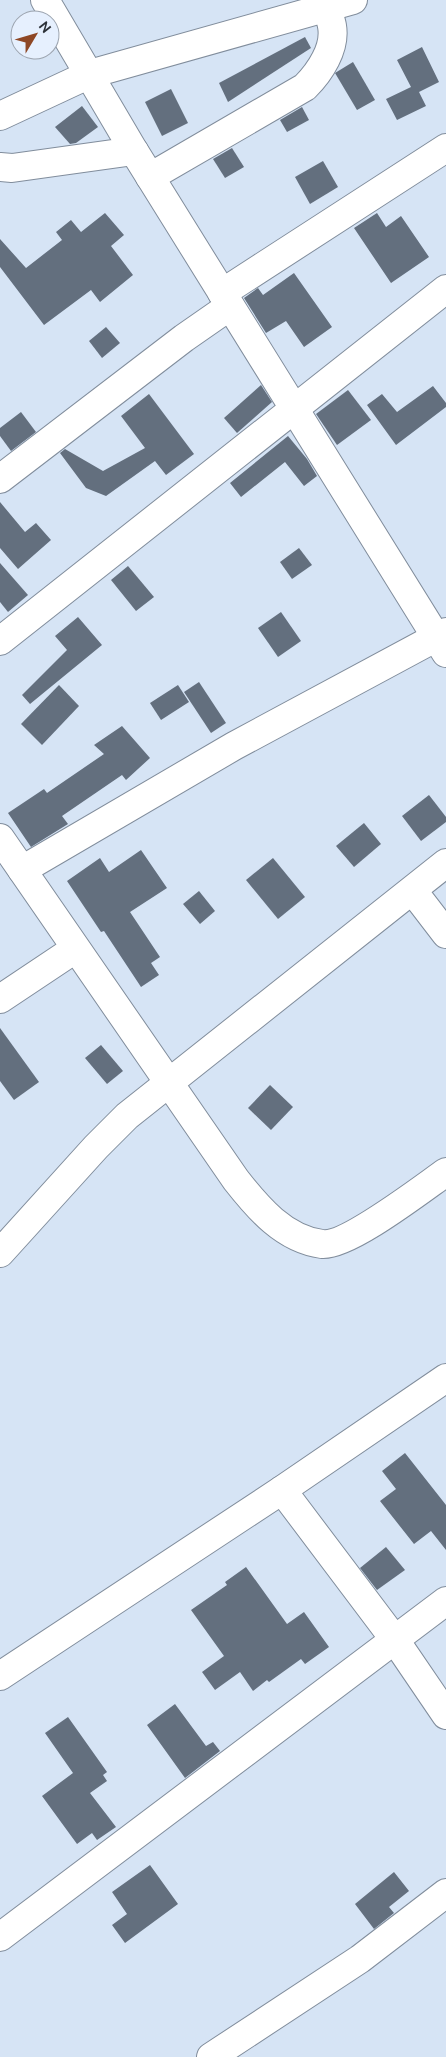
<svg xmlns="http://www.w3.org/2000/svg" width="446" height="2057" font-family="Ubuntu,sans-serif">
	<style>
		.building { fill: #636f7e }
		.lines { fill: none; stroke-linecap: round; stroke-linejoin: round }
		.minor-casing { stroke: #818d9c; stroke-width: 30 }
		.minor { stroke: #fff; stroke-width: 28 }
	</style>
	<rect width="100%" height="100%" fill="#d6e4f5"/>
	<!-- building -->
	<g class="building">
		<polygon points="305,37 311,48 228,102 219,83"/>
		<polygon points="422,47 439,82 419,92 426,106 397,120 386,99 411,87 397,60"/>
		<polygon points="353,62 375,100 357,110 335,73"/>
		<polygon points="171,89 188,123 162,136 145,102"/>
		<polygon points="82,106 98,127 76,143 70,144 55,127"/>
		<polygon points="302,107 309,120 287,132 280,120"/>
		<polygon points="232,148 244,167 225,178 213,159"/>
		<polygon points="323,161 338,187 310,204 295,177"/>
		<polygon points="105,213 124,235 111,246 133,275 100,302 91,290 44,325 0,267 0,239 26,268 62,240 56,232 71,220 81,232"/>
		<polygon points="377,213 386,227 401,216 429,257 391,283 354,228"/>
		<polygon points="294,273 332,327 304,347 286,321 266,333 244,298 258,288 263,295"/>
		<polygon points="106,327 120,343 102,358 89,341"/>
		<polygon points="261,385 272,402 237,433 224,418"/>
		<polygon points="433,386 446,403 446,407 396,445 367,405 382,394 397,412"/>
		<polygon points="348,390 371,420 337,445 316,414"/>
		<polygon points="149,394 194,454 166,475 155,461 106,496 86,488 60,453 65,449 103,471 145,448 121,416"/>
		<polygon points="21,412 36,432 11,451 0,436 0,428"/>
		<polygon points="288,436 307,459 317,476 304,486 285,462 241,497 230,483"/>
		<polygon points="0,502 25,532 36,523 51,540 18,569 0,548"/>
		<polygon points="299,548 312,565 292,579 280,562"/>
		<polygon points="0,563 28,595 8,612 0,602"/>
		<polygon points="128,566 154,597 136,611 111,580"/>
		<polygon points="281,612 301,641 278,657 258,628"/>
		<polygon points="78,617 102,645 30,704 22,695 67,650 55,636"/>
		<polygon points="199,682 226,723 211,733 184,692"/>
		<polygon points="59,685 79,706 42,745 21,724"/>
		<polygon points="178,685 189,702 161,720 150,703"/>
		<polygon points="122,726 150,758 126,780 122,775 62,816 68,824 31,847 8,813 44,789 47,793 104,754 94,745"/>
		<polygon points="429,795 446,817 446,822 421,841 402,816"/>
		<polygon points="364,823 381,844 354,867 336,846"/>
		<polygon points="141,850 167,888 130,912 160,957 151,963 159,975 141,987 104,931 101,932 67,881 100,858 109,872"/>
		<polygon points="273,858 305,897 278,919 246,880"/>
		<polygon points="199,891 215,911 200,924 183,904"/>
		<polygon points="0,1028 39,1082 14,1100 0,1081"/>
		<polygon points="101,1045 123,1071 107,1084 85,1058"/>
		<polygon points="270,1085 293,1107 271,1130 248,1108"/>
		<polygon points="405,1453 446,1505 446,1550 431,1531 414,1544 380,1501 396,1489 382,1471"/>
		<polygon points="386,1547 405,1570 377,1590 360,1568"/>
		<polygon points="246,1567 287,1624 304,1612 329,1647 305,1664 301,1659 269,1682 267,1680 253,1691 240,1672 215,1690 202,1672 224,1656 191,1610 227,1585 225,1582"/>
		<polygon points="175,1704 206,1746 213,1742 220,1751 185,1778 147,1725"/>
		<polygon points="68,1717 107,1772 103,1775 107,1781 90,1793 116,1827 97,1840 92,1833 77,1844 42,1796 73,1773 45,1733"/>
		<polygon points="150,1865 178,1904 125,1943 112,1925 127,1914 112,1892"/>
		<polygon points="394,1872 409,1891 389,1907 394,1913 374,1929 355,1904"/>
	</g>
	<g class="lines">
		<defs>
			<g id="minor">
				<polyline points="45,0 134,151 446,653"/>
				<polyline points="0,116 90,74 353,0"/>
				<polyline points="0,167 12,168 134,151"/>
				<path d="M150 177 305 87C320 72 336 48 332 26 331 20 328 13 327 7"/>
				<polyline points="222,293 446,148"/>
				<polyline points="0,479 184,338 230,306"/>
				<polyline points="0,641 446,289"/>
				<path d="M0 838 236 1180C258 1208 284 1239 322 1244 347 1247 423 1188 446 1172"/>
				<polyline points="22,870 234,746 446,632"/>
				<polyline points="413,891 446,934"/>
				<polyline points="0,999 75,949"/>
				<polyline points="0,1253 96,1147 127,1116 446,863"/>
				<polyline points="282,1490 395,1640 446,1715"/>
				<polyline points="0,1676 282,1490 446,1378"/>
				<polyline points="0,1937 446,1601"/>
				<polyline points="211,2057 360,1959 446,1893"/>
			</g>
		</defs>
		<!-- minor casing -->
		<use href="#minor" class="minor-casing"/>
		<!-- minor -->
		<use href="#minor" class="minor"/>
	</g>
	<!-- north arrow -->
	<g transform="translate(35 35) rotate(52)"><circle r="24" fill="#e6f0fe" stroke="#9ca4af"/>
	<path d="M0-4L9 19L0 12L-9 19Z" fill="#8e4725"/>
	<text y="-8" font-size="14" font-weight="bold" text-anchor="middle" fill="#2c3138">N</text>
	</g>
</svg>
